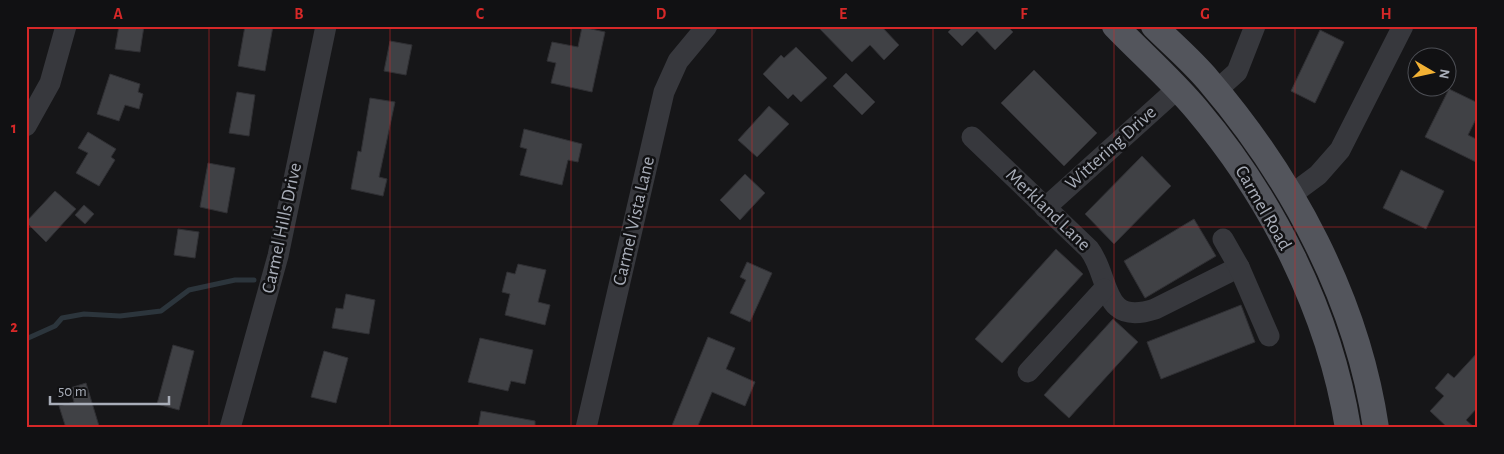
<svg xmlns="http://www.w3.org/2000/svg" width="1504" height="454" font-family="'Alegreya Sans',sans-serif">
	<style>
		.lines { fill: none; stroke-linecap: round; stroke-linejoin: round }
		.stream { stroke: #2c353c; stroke-width: 5 }
		.building { fill: #404145; stroke: #303034 }
		.minor { stroke: #37383d; stroke-width: 21 }
		.major { stroke: #53555c; stroke-width: 26 }
		.grid { fill: none; stroke: #d62828; stroke-width: 1; stroke-opacity: 0.55 }
		.labels { text-anchor: middle; dominant-baseline: central; stroke-width: 5; stroke-linejoin: round; paint-order: stroke }
		.street-label { font-size: 19px; fill: #a8adb8; stroke: #111113 }
		.neatline { fill: none; stroke: #d62828; stroke-width: 2 }
		.grid-label { font-size: 16px; text-anchor: middle; font-weight: bold; fill: #d62828 }
	</style>
	<rect width="100%" height="100%" fill="#161618"/>
	<g class="lines">
		<!-- stream -->
		<polyline class="stream" points="26,339 55,326 62,318 84,314 120,316 161,311 189,290 235,280 254,280"/>
	</g>
	<!-- building -->
	<g class="building">
		<polygon points="119,26 144,26 140,52 115,49"/>
		<polygon points="245,26 273,26 265,71 238,66"/>
		<polygon points="817,26 881,26 899,45 884,60 870,45 852,62"/>
		<polygon points="954,26 1007,26 1013,32 995,50 977,31 962,46 948,32"/>
		<polygon points="582,27 605,32 592,92 551,83 556,63 547,61 552,42 578,47"/>
		<polygon points="1320,30 1344,42 1315,103 1291,91"/>
		<polygon points="390,41 412,45 406,75 384,71"/>
		<polygon points="796,47 827,78 801,102 793,94 788,99 763,74 781,55 784,58"/>
		<polygon points="1034,70 1097,133 1064,166 1001,103"/>
		<polygon points="846,73 875,102 862,115 833,86"/>
		<polygon points="110,74 140,84 138,92 143,94 139,109 125,105 119,121 97,114"/>
		<polygon points="1449,89 1478,103 1478,115 1468,135 1478,140 1478,163 1425,137"/>
		<polygon points="237,92 255,95 249,136 229,133"/>
		<polygon points="370,98 395,102 379,177 387,179 383,196 351,189 358,151 361,152"/>
		<polygon points="769,106 789,124 757,157 738,140"/>
		<polygon points="524,129 582,144 578,162 568,160 562,185 520,175 527,149 520,147"/>
		<polygon points="88,132 116,149 111,157 115,160 99,186 76,173 88,153 78,148"/>
		<polygon points="1142,156 1171,186 1114,244 1085,214"/>
		<polygon points="208,163 235,168 227,213 200,207"/>
		<polygon points="1401,170 1444,191 1426,229 1383,208"/>
		<polygon points="745,174 765,193 740,220 720,200"/>
		<polygon points="55,191 76,209 46,242 26,222"/>
		<polygon points="84,205 94,214 85,224 75,215"/>
		<polygon points="1194,219 1216,256 1145,298 1124,261"/>
		<polygon points="178,229 199,232 195,258 174,255"/>
		<polygon points="1056,249 1083,274 1002,363 975,339"/>
		<polygon points="747,262 772,273 750,322 730,313 746,280 740,277"/>
		<polygon points="518,264 546,270 538,302 550,305 545,325 505,315 510,294 502,292 507,272 515,274"/>
		<polygon points="346,294 375,300 369,334 332,328 336,308 343,309"/>
		<polygon points="1241,305 1255,342 1161,379 1147,342"/>
		<polygon points="1113,319 1138,342 1069,418 1044,395"/>
		<polygon points="708,337 735,348 726,369 755,382 745,406 712,392 697,428 671,428"/>
		<polygon points="480,338 533,350 525,384 511,381 508,391 468,382"/>
		<polygon points="173,345 194,351 179,410 157,404"/>
		<polygon points="324,351 348,358 336,403 311,397"/>
		<polygon points="1478,352 1478,407 1466,420 1475,428 1448,428 1430,411 1444,396 1435,388 1448,373 1454,378"/>
		<polygon points="86,383 99,426 66,428 59,406 74,402 70,388"/>
		<polygon points="481,411 535,421 535,428 478,428"/>
	</g>
	<g class="lines">
		<!-- minor -->
		<g class="minor">
			<polyline points="1217,90 1237,72 1255,26"/>
			<polyline points="26,126 50,83 66,26"/>
			<path d="M972 137 1089 249C1111 277 1100 327 1155 309L1239 267"/>
			<polyline points="1291,195 1318,175 1340,150 1403,26"/>
			<polyline points="1045,208 1177,89"/>
			<polyline points="1223,239 1239,267 1269,336"/>
			<polyline points="1028,372 1104,289"/>
			<polyline points="230,428 278,256 326,26"/>
			<polyline points="586,428 664,92 678,61 707,26"/>
		</g>
		<!-- major -->
		<g class="major">
			<path d="M1115 26C1142 54 1172 80 1197 110 1272 199 1329 311 1348 428"/>
			<path d="M1154 26C1172 44 1192 61 1208 80 1292 178 1357 299 1376 428"/>
		</g>
	</g>
	<!-- grid -->
	<path class="grid" d="M209 26V428M390 26V428M571 26V428M752 26V428M933 26V428M1114 26V428M1295 26V428M26 227H1478"/>
	<g class="labels">
		<!-- street labels -->
		<g class="street-label">
			<text transform="translate(1111 148) rotate(-42)">Wittering Drive</text>
			<text transform="translate(1263 208) rotate(60)">Carmel Road</text>
			<text transform="translate(1048 210) rotate(44)">Merkland Lane</text>
			<text transform="translate(634 221) rotate(-77)">Carmel Vista Lane</text>
			<text transform="translate(282 228) rotate(-78)">Carmel Hills Drive</text>
		</g>
	</g>
	<!-- border -->
	<rect width="1504" height="454" fill="none" stroke="#111113" stroke-width="55"/>
	<!-- north arrow -->
	<g transform="translate(1432 72) rotate(99)"><circle r="24" fill="#111113" stroke="#4d4f55"/>
	<path d="M0-4L9 19L0 12L-9 19Z" fill="#f2b134"/>
	<text y="-8" font-size="14" font-weight="bold" text-anchor="middle" fill="#a8adb8">N</text>
	</g>
	<!-- scale -->
	<path d="M50 396v8h119v-8" fill="none" stroke="#a8adb8" stroke-width="2.5"/>
	<text x="58" y="396" font-size="15" fill="#a8adb8" stroke="#111113" stroke-width="4" paint-order="stroke">50 m</text>
	<rect x="28" y="28" width="1448" height="398" class="neatline"/>
	<g class="grid-label">
		<text x="118" y="19">A</text>
		<text x="299" y="19">B</text>
		<text x="480" y="19">C</text>
		<text x="661" y="19">D</text>
		<text x="843" y="19">E</text>
		<text x="1024" y="19">F</text>
		<text x="1205" y="19">G</text>
		<text x="1386" y="19">H</text>
		<text x="14" y="133">1</text>
		<text x="14" y="332">2</text>
	</g>
</svg>
